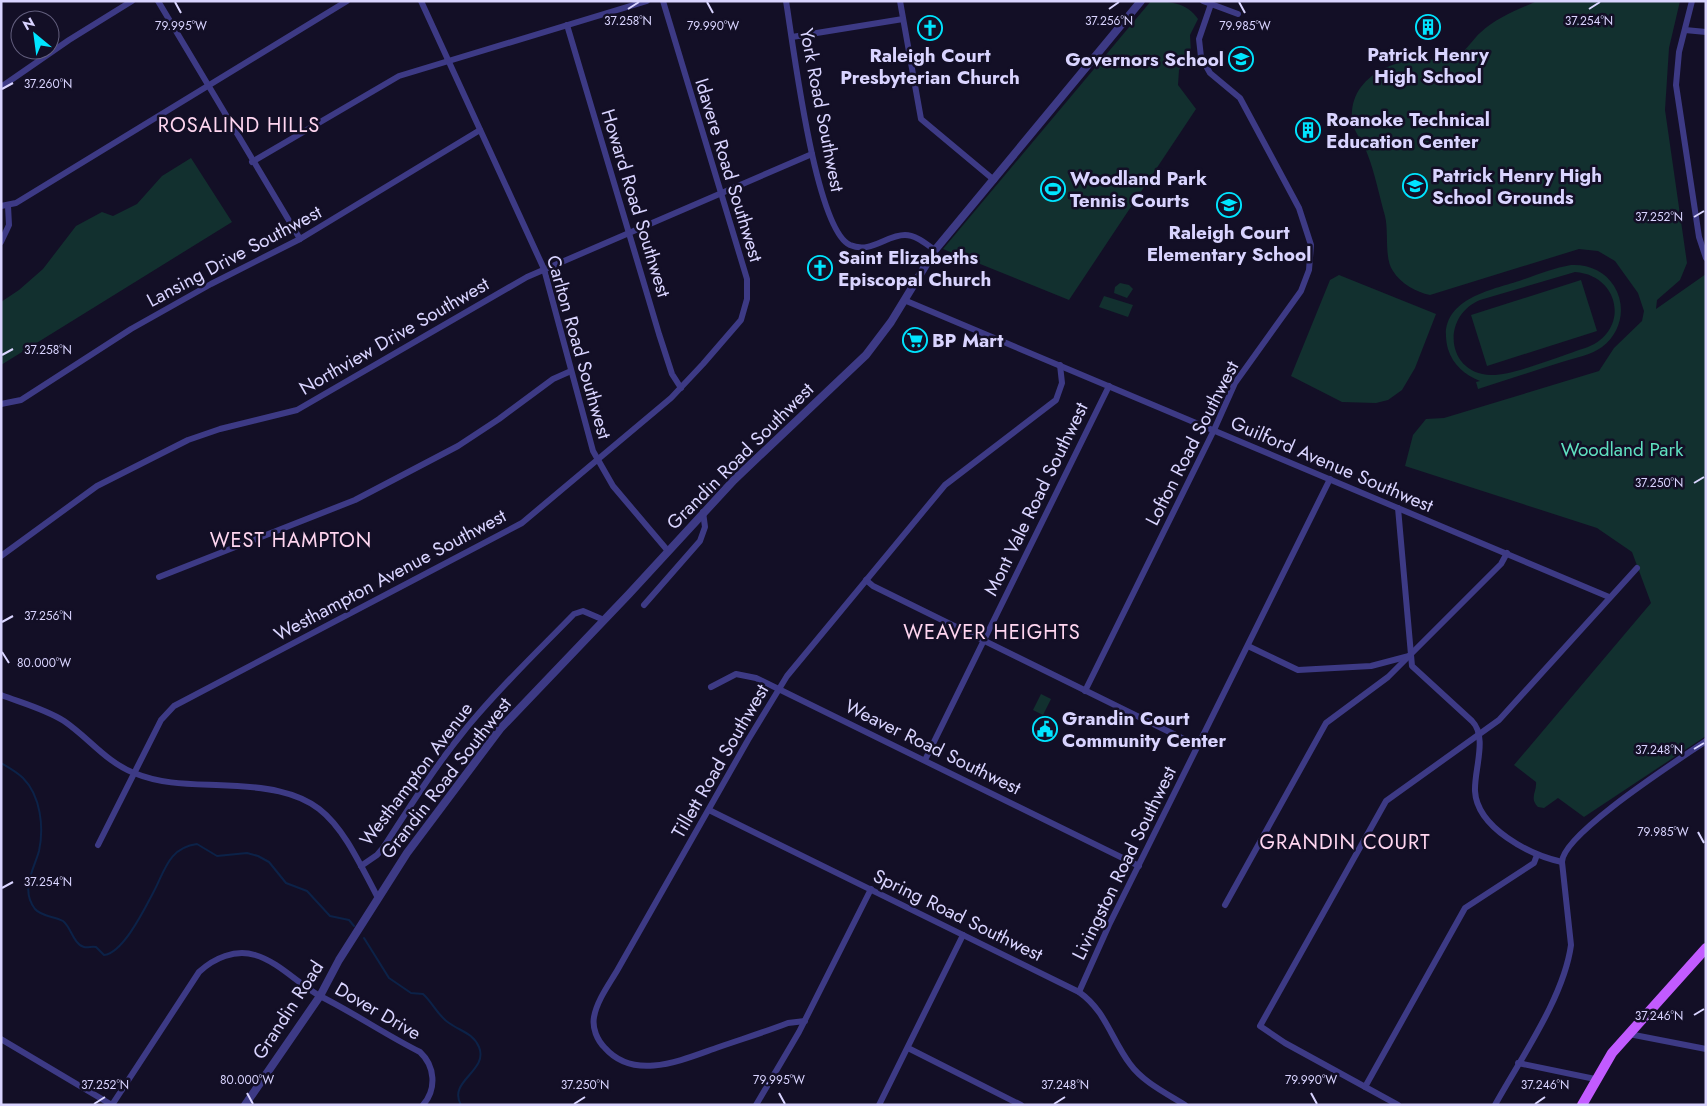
<svg xmlns="http://www.w3.org/2000/svg" width="1707" height="1106" font-family="Jost,sans-serif">
	<style>
		.green { fill: #12302f; fill-rule: evenodd }
		.lines { fill: none; stroke-linecap: round; stroke-linejoin: round }
		.stream { stroke: #0c2248; stroke-width: 2 }
		.minor { stroke: #3d3a85; stroke-width: 6 }
		.tertiary { stroke: #3d3a85; stroke-width: 8 }
		.primary { stroke: #c25bff; stroke-width: 10 }
		.ticks { fill: none; stroke: #d9d4ff; stroke-width: 2 }
		.labels { text-anchor: middle; dominant-baseline: central; stroke-width: 5; stroke-linejoin: round; paint-order: stroke }
		.poi-label { font-size: 19px; font-weight: bold; fill: #d9d4ff; stroke: #130f26; text-anchor: start }
		.street-label { font-size: 19px; fill: #d9d4ff; stroke: #130f26 }
		.park-label { font-size: 19px; fill: #5fe0c0; stroke: #130f26 }
		.neighbourhood-label { font-size: 20px; letter-spacing: 1px; fill: #ffd6f0; stroke: #130f26 }
		.ticks-label { font-size: 12px; text-anchor: middle; fill: #d9d4ff; stroke: #130f26; stroke-width: 5; stroke-linejoin: round; paint-order: stroke }
	</style>
	<rect width="100%" height="100%" fill="#130f26"/>
	<!-- green -->
	<g class="green">
		<path d="M1151 1C1169 1 1188 3 1198 19L1190 35 1191 53 1179 70 1178 85 1196 109 1069 300 943 249Z"/>
		<path d="M1537 1H1680L1669 48 1665 110 1687 263 1680 280 1657 300 1656 309 1706 274V736L1584 817 1558 798 1544 808 1538 807C1529 798 1537 792 1536 782L1514 765 1651 603 1632 552 1597 528 1405 466 1413 435 1426 419 1444 418 1599 371 1614 348 1642 321 1644 311 1638 293 1615 261 1598 251 1579 249 1430 295C1416 292 1401 284 1393 271 1384 259 1389 232 1385 216 1379 195 1375 173 1367 153 1363 141 1353 132 1352 119 1351 108 1354 96 1361 87 1373 71 1394 62 1414 60 1431 59 1447 62 1462 52 1469 47 1474 38 1480 33 1496 18 1517 10 1537 1Z"/>
		<polygon points="191,158 232,222 1,365 1,302 19,290 43,269 76,226 102,212 113,216 137,204 162,176"/>
		<path d="M1571 265C1588 264 1605 271 1614 286 1627 307 1621 333 1602 347 1591 355 1575 358 1562 362 1534 371 1506 380 1478 389L1476 382 1480 381C1465 375 1453 365 1448 349 1435 301 1487 291 1519 281 1536 275 1554 268 1571 265ZM1575 272C1620 275 1630 330 1588 347 1566 354 1512 376 1491 375 1447 374 1440 317 1480 300Z"/>
		<polygon points="1339,275 1436,314 1415,368 1402,390 1388,400 1376,403 1342,402 1291,376 1330,280"/>
		<polygon points="1581,280 1597,331 1487,366 1471,315"/>
		<polygon points="1120,283 1129,285 1133,289 1127,298 1114,293 1115,287"/>
		<polygon points="1104,296 1133,305 1128,317 1099,307"/>
		<polygon points="1041,694 1051,699 1043,715 1033,710"/>
	</g>
	<g class="lines">
		<!-- stream -->
		<g class="stream">
			<path d="M1 763C8 767 17 772 23 778 41 796 44 828 39 851 34 869 20 890 35 909 42 917 54 916 63 921 71 927 74 945 84 947 88 948 92 946 96 947L104 955C123 953 144 910 153 893 165 871 168 848 197 844L217 856 247 853 258 856 269 862 286 883 307 891 330 916 349 920 354 926"/>
			<path d="M364 938 389 978 411 993 423 994C433 1003 438 1016 449 1023 460 1031 473 1033 479 1047 489 1071 447 1081 461 1105"/>
		</g>
		<!-- minor -->
		<g class="minor">
			<polyline points="158,1 300,239"/>
			<polyline points="421,1 544,269 593,451 613,486 668,551"/>
			<path d="M786 1C793 43 815 229 850 245 871 254 886 235 905 235 916 235 926 244 935 250"/>
			<polyline points="900,1 921,119 994,180"/>
			<polyline points="1203,1 1238,14"/>
			<polyline points="1692,1 1679,52 1676,85 1699,237 1706,258"/>
			<polyline points="567,25 659,334 672,374 681,388"/>
			<polyline points="1685,30 1706,32"/>
			<polyline points="792,37 903,19"/>
			<polyline points="1,87 69,40 132,1"/>
			<polyline points="252,162 399,76 647,1"/>
			<polyline points="1,206 16,203 347,1"/>
			<polyline points="1,242 9,225 8,206"/>
			<polyline points="904,300 1609,597"/>
			<polyline points="1,404 21,400 131,329 211,284 300,239 480,130"/>
			<path d="M1398 508 1412 666 1472 721C1488 737 1474 770 1475 791 1477 828 1530 855 1562 862"/>
			<polyline points="1,556 97,486 188,440 220,429 297,410 527,277 812,154"/>
			<polyline points="159,577 355,500 458,446 499,419 553,379 571,371"/>
			<polyline points="866,580 873,586 1198,746"/>
			<polyline points="644,605 700,541 705,527 703,512"/>
			<polyline points="1248,646 1298,670 1371,666 1409,656"/>
			<polyline points="711,687 736,674 756,678 1139,866"/>
			<polyline points="1085,691 1214,430 1235,383 1301,291 1309,270 1311,245 1299,208 1240,98 1210,73 1201,57 1199,39 1211,4"/>
			<path d="M1 695C22 703 45 709 64 721 89 738 106 762 134 773 161 784 187 784 216 785 322 788 332 809 378 898"/>
			<polyline points="925,760 1109,386"/>
			<path d="M709 810 1079 992C1106 1011 1111 1039 1130 1064 1143 1082 1166 1093 1185 1105"/>
			<polyline points="98,845 161,720 174,706 522,523 671,398 703,364 741,320 747,299 747,279 663,1"/>
			<path d="M361 866 377 855 383 848C409 808 434 768 464 731 498 689 537 652 574 614L583 611 604 620"/>
			<polyline points="1225,905 1326,723 1388,677 1501,564 1507,553"/>
			<polyline points="1079,992 1109,925 1330,479"/>
			<path d="M805 1021 788 1023C765 1032 742 1039 719 1047 684 1059 635 1082 605 1048 597 1040 592 1028 594 1017 597 1000 610 983 618 969L748 740 787 676 945 485 1056 400 1062 383 1060 365"/>
			<polyline points="1629,1034 1706,1049"/>
			<path d="M1 1039 112 1105 199 972C214 958 235 949 255 955 279 962 298 984 320 996 354 1013 386 1035 420 1052 435 1066 437 1089 423 1105"/>
			<polyline points="908,1048 1021,1105"/>
			<polyline points="1518,1063 1595,1079"/>
			<polyline points="1365,1087 1465,908 1534,863 1537,855"/>
			<polyline points="756,1105 799,1032 871,889"/>
			<polyline points="879,1105 963,935"/>
			<polyline points="1398,1105 1285,1043 1260,1026 1386,801 1499,720 1637,568"/>
			<path d="M1495 1105C1521 1058 1564 997 1571 945L1562 862C1562 834 1680 759 1706 741"/>
		</g>
		<!-- tertiary -->
		<polyline class="tertiary" points="245,1105 320,996 339,960 407,853 500,729 629,594 734,480 866,355 891,322 935,250 1141,1"/>
		<!-- primary -->
		<polyline class="primary" points="1582,1105 1612,1053 1706,948"/>
	</g>
	<!-- ticks -->
	<path class="ticks" d="M175 2 181 13M707 2 713 13M1239 2 1245 13M628 9 639 2M1109 9 1119 2M1589 9 1600 2M2 89 13 83M1694 217 1704 211M2 355 13 349M1694 483 1704 477M2 622 13 616M2 652 9 663M1694 749 1704 743M1698 832 1704 843M2 888 13 882M1694 1015 1704 1009M247 1093 253 1104M779 1093 785 1104M1311 1093 1317 1104M94 1104 105 1097M574 1104 585 1097M1054 1104 1065 1097M1535 1104 1545 1097"/>
	<!-- icons -->
	<defs>
		<symbol id="building-ring" viewBox="-11 -11 22 22"><circle r="9.5" fill="#130f26" stroke="#00e5ff" stroke-width="1.5"/><path d="M-4-6H4V6H1V3H-1V6H-4ZM-2.5-4.3h1.7v1.8h-1.7ZM.8-4.3h1.7v1.8H.8ZM-2.5-1h1.7V.8h-1.7ZM.8-1h1.7V.8H.8Z" fill="#00e5ff"/></symbol>
		<symbol id="church-ring" viewBox="-11 -11 22 22"><circle r="9.5" fill="#130f26" stroke="#00e5ff" stroke-width="1.5"/><path d="M-1.2-6h2.4v3.5h3.3v2.4h-3.3V6h-2.4V-.1h-3.3v-2.4h3.3Z" fill="#00e5ff"/></symbol>
		<symbol id="school-ring" viewBox="-11 -11 22 22"><circle r="9.5" fill="#130f26" stroke="#00e5ff" stroke-width="1.5"/><path d="M0-5L7-2L0 1L-7-2ZM-4 1L0 2.5L4 1V4Q0 6-4 4Z" fill="#00e5ff"/></symbol>
		<symbol id="stadium-ring" viewBox="-11 -11 22 22"><circle r="9.5" fill="#130f26" stroke="#00e5ff" stroke-width="1.5"/><path d="M0-5a6.5 5 0 1 0 0 10a6.5 5 0 1 0 0-10ZM-3.5-1.8h7v3.6h-7Z" fill="#00e5ff"/></symbol>
		<symbol id="supermarket-ring" viewBox="-11 -11 22 22"><circle r="9.5" fill="#130f26" stroke="#00e5ff" stroke-width="1.5"/><path d="M-6-5.5h2.5l.6 2H6L4.5 2H-2.5L-4.4-4H-6ZM-1.5 3.2a1.3 1.3 0 1 0 .1 0ZM3 3.2a1.3 1.3 0 1 0 .1 0Z" fill="#00e5ff"/></symbol>
		<symbol id="civic-ring" viewBox="-11 -11 22 22"><circle r="9.5" fill="#130f26" stroke="#00e5ff" stroke-width="1.5"/><path d="M-.6-6.5H3V-4.5H.6V-3L4-1V1h2V6H-6V1h2V-1L-.6-3ZM-1.2 2.5V6h2.4V2.5Z" fill="#00e5ff"/></symbol>
	</defs>
	<g fill-rule="evenodd">
		<use href="#building-ring" x="1414" y="13" width="28" height="28"/>
		<use href="#church-ring" x="916" y="14" width="28" height="28"/>
		<use href="#school-ring" x="1227" y="45" width="28" height="28"/>
		<use href="#building-ring" x="1294" y="116" width="28" height="28"/>
		<use href="#school-ring" x="1401" y="172" width="28" height="28"/>
		<use href="#stadium-ring" x="1039" y="175" width="28" height="28"/>
		<use href="#school-ring" x="1215" y="191" width="28" height="28"/>
		<use href="#church-ring" x="806" y="254" width="28" height="28"/>
		<use href="#supermarket-ring" x="901" y="326" width="28" height="28"/>
		<use href="#civic-ring" x="1031" y="715" width="28" height="28"/>
	</g>
	<g class="labels">
		<!-- poi labels -->
		<g class="poi-label">
			<text x="1428" y="54" text-anchor="middle">Patrick Henry<tspan x="1428" dy="22">High School</tspan></text>
			<text x="930" y="55" text-anchor="middle">Raleigh Court<tspan x="930" dy="22">Presbyterian Church</tspan></text>
			<text x="1224" y="59" text-anchor="end">Governors School</text>
			<text x="1326" y="119">Roanoke Technical<tspan x="1326" dy="22">Education Center</tspan></text>
			<text x="1432" y="175">Patrick Henry High<tspan x="1432" dy="22">School Grounds</tspan></text>
			<text x="1070" y="178">Woodland Park<tspan x="1070" dy="22">Tennis Courts</tspan></text>
			<text x="1229" y="232" text-anchor="middle">Raleigh Court<tspan x="1229" dy="22">Elementary School</tspan></text>
			<text x="838" y="257">Saint Elizabeths<tspan x="838" dy="22">Episcopal Church</tspan></text>
			<text x="932" y="340">BP Mart</text>
			<text x="1062" y="718">Grandin Court<tspan x="1062" dy="22">Community Center</tspan></text>
		</g>
		<!-- street labels -->
		<g class="street-label">
			<text transform="translate(822 110) rotate(79)">York Road Southwest</text>
			<text transform="translate(729 170) rotate(73)">Idavere Road Southwest</text>
			<text transform="translate(636 203) rotate(73)">Howard Road Southwest</text>
			<text transform="translate(234 256) rotate(-28)">Lansing Drive Southwest</text>
			<text transform="translate(394 336) rotate(-30)">Northview Drive Southwest</text>
			<text transform="translate(579 347) rotate(74)">Carlton Road Southwest</text>
			<text transform="translate(1192 443) rotate(-63)">Lofton Road Southwest</text>
			<text transform="translate(740 456) rotate(-45)">Grandin Road Southwest</text>
			<text transform="translate(1332 464) rotate(23)">Guilford Avenue Southwest</text>
			<text transform="translate(1036 499) rotate(-64)">Mont Vale Road Southwest</text>
			<text transform="translate(390 575) rotate(-28)">Westhampton Avenue Southwest</text>
			<text transform="translate(933 747) rotate(26)">Weaver Road Southwest</text>
			<text transform="translate(720 761) rotate(-60)">Tillett Road Southwest</text>
			<text transform="translate(416 774) rotate(-53)">Westhampton Avenue</text>
			<text transform="translate(446 778) rotate(-52)">Grandin Road Southwest</text>
			<text transform="translate(1124 863) rotate(-64)">Livingston Road Southwest</text>
			<text transform="translate(958 915) rotate(26)">Spring Road Southwest</text>
			<text transform="translate(288 1010) rotate(-57)">Grandin Road</text>
			<text transform="translate(378 1011) rotate(30)">Dover Drive</text>
		</g>
		<!-- park labels -->
		<g class="park-label">
			<text x="1622" y="449">Woodland Park</text>
		</g>
		<!-- neighbourhood labels -->
		<g class="neighbourhood-label">
			<text x="239" y="125">ROSALIND HILLS</text>
			<text x="291" y="540">WEST HAMPTON</text>
			<text x="992" y="632">WEAVER HEIGHTS</text>
			<text x="1345" y="842">GRANDIN COURT</text>
		</g>
	</g>
	<g class="ticks-label">
		<text x="628" y="25">37.258°N</text>
		<text x="1109" y="25">37.256°N</text>
		<text x="1589" y="25">37.254°N</text>
		<text x="181" y="30">79.995°W</text>
		<text x="713" y="30">79.990°W</text>
		<text x="1245" y="30">79.985°W</text>
		<text x="48" y="88">37.260°N</text>
		<text x="1659" y="221">37.252°N</text>
		<text x="48" y="354">37.258°N</text>
		<text x="1659" y="487">37.250°N</text>
		<text x="48" y="620">37.256°N</text>
		<text x="44" y="667">80.000°W</text>
		<text x="1659" y="754">37.248°N</text>
		<text x="1663" y="836">79.985°W</text>
		<text x="48" y="886">37.254°N</text>
		<text x="1659" y="1020">37.246°N</text>
		<text x="247" y="1084">80.000°W</text>
		<text x="779" y="1084">79.995°W</text>
		<text x="1311" y="1084">79.990°W</text>
		<text x="105" y="1089">37.252°N</text>
		<text x="585" y="1089">37.250°N</text>
		<text x="1065" y="1089">37.248°N</text>
		<text x="1545" y="1089">37.246°N</text>
	</g>
	<!-- border -->
	<rect width="1707" height="1106" fill="none" stroke="#d9d4ff" stroke-width="5"/>
	<!-- north arrow -->
	<g transform="translate(35 35) rotate(331)"><circle r="24" fill="#130f26" stroke="#625e7d"/>
	<path d="M0-4L9 19L0 12L-9 19Z" fill="#00e5ff"/>
	<text y="-8" font-size="14" font-weight="bold" text-anchor="middle" fill="#d9d4ff">N</text>
	</g>
</svg>
